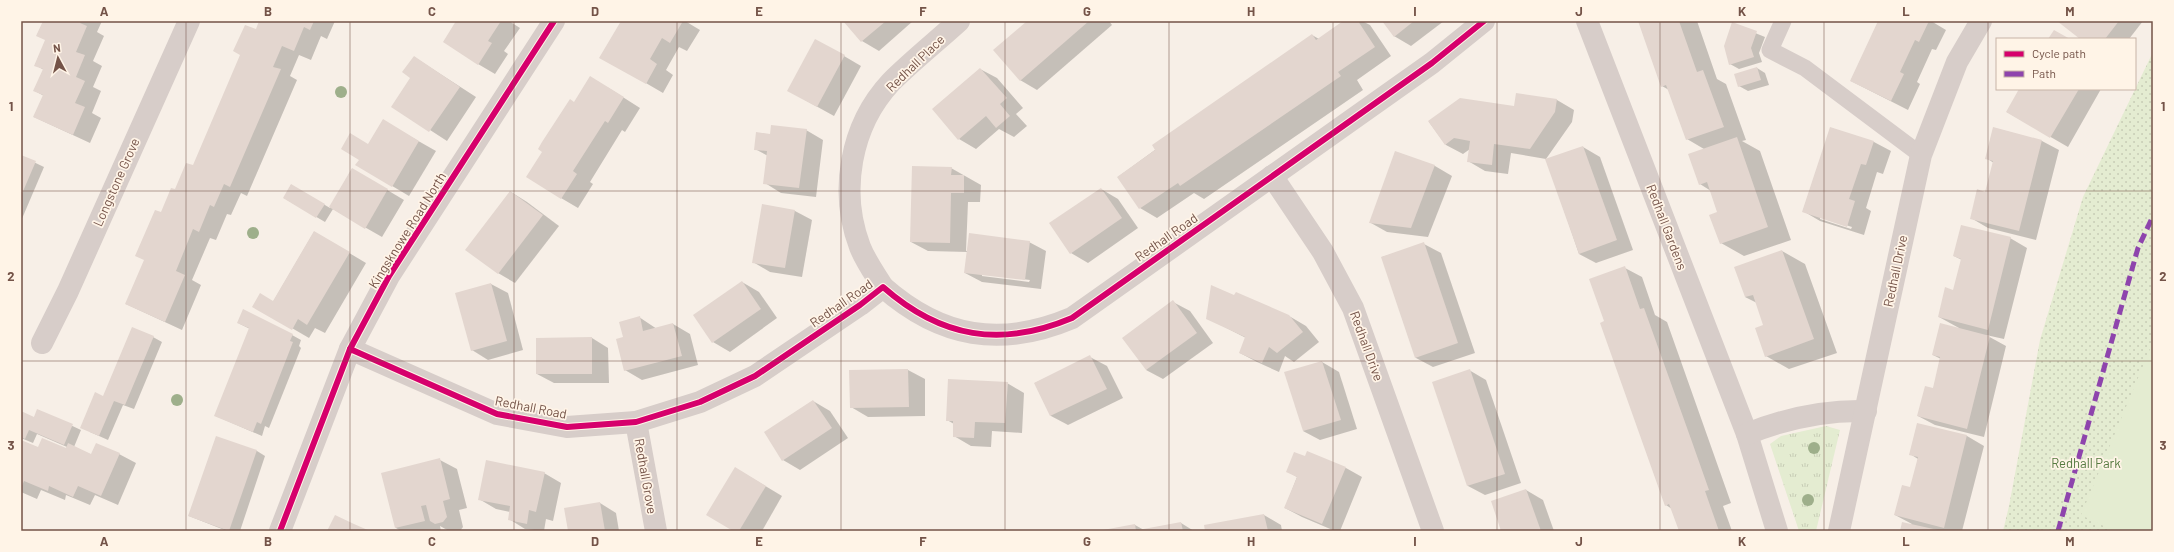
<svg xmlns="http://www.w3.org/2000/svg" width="2174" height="552" font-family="Barlow,sans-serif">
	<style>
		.grass { fill: url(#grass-tufts) }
		.park { fill: url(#park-dots) }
		.pitch { fill: #e4ecd1 }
		.shadow { fill: #0003; fill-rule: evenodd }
		.building { fill: #e3d6cf }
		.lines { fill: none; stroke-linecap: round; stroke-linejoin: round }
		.service { stroke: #d7cdc9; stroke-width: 17 }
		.minor { stroke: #d7cdc9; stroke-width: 22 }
		.quiet { stroke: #8e44ad; stroke-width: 5; stroke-dasharray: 10 5; stroke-linecap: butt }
		.cycleway-casing { stroke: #fff4e7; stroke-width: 8 }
		.cycleway { stroke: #d6006c; stroke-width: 6 }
		.tree { fill: #9eaf8b }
		.grid { fill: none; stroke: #745348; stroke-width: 1; stroke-opacity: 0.55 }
		.labels { text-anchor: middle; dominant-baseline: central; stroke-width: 3.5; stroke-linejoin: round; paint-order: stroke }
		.street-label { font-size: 13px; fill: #745348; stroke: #fff4e7 }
		.park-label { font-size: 13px; fill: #567a40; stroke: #fff4e7 }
		.neatline { fill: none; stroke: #745348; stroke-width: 1.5 }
		.grid-label { font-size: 13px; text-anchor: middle; font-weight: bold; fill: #745348 }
	</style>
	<defs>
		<pattern id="grass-tufts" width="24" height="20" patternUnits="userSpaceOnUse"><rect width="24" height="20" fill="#e4ecd1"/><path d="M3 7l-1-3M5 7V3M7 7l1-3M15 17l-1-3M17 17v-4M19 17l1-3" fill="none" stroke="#c7ccb5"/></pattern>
		<pattern id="park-dots" width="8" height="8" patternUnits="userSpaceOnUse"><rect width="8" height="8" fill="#e4ecd1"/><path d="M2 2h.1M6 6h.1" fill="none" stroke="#c7ccb5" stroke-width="1.8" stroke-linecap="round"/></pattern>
	</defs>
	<rect width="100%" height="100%" fill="#f7efe7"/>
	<!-- grass -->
	<polygon class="grass" points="1826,426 1840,430 1816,531 1799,531 1770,444 1781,436"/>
	<!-- park -->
	<polygon class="park" points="2153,52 2153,531 2003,531 2009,506 2040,340 2083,197"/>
	<!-- pitch -->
	<polygon class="pitch" points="2153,342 2153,531 2114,531 2081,515"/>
	<!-- shadow -->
	<g class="shadow">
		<polygon points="44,21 102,21 97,32 104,36 93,61 102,66 93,87 101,91 92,113 101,118 90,143 34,117 44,96 35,91 44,70 35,65 46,40"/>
		<polygon points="261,21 335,21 327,39 321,36 311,60 299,55 290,76 297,80 247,196 241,193 231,215 227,214 216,240 210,238 192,280 201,285 182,330 126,304 145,260 161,213 193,167"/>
		<polygon points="458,21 509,21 520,28 504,51 508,54 495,74 478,64"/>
		<polygon points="622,21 685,21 700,30 687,51 679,47 666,70 673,75 663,93 601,57"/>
		<polygon points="844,21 913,21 879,51 862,41"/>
		<polygon points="1028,21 1109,21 1112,25 1037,90 1020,80"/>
		<polygon points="1345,21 1362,21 1370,25 1391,56 1357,80 1363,90 1204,199 1194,193 1157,218 1140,208 1118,177 1312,35 1319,39"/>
		<polygon points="1383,21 1444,21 1411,46 1394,36"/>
		<polygon points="1639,21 1697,21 1717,79 1726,84 1746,140 1742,141 1760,151 1791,240 1744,256 1721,243 1719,213 1711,191 1700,184 1704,149 1687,139 1669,90 1662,86"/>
		<polygon points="1879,21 1931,21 1946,30 1936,50 1932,49 1917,82 1920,84 1908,110 1851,81"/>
		<polygon points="2059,21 2143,21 2129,39 2082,39"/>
		<polygon points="1733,24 1765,37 1759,53 1762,62 1739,69 1730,64"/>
		<polygon points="844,56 861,66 834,116 805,100"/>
		<polygon points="414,57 476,97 447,141 393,106 412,77"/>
		<polygon points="1757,68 1765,73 1769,85 1748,91 1739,86"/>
		<polygon points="980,69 997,78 1023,108 1016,114 1027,126 1014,137 999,129 976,149 959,139"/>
		<polygon points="607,87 640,108 625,132 622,130 590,182 593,184 578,208 561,198 574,103"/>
		<polygon points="2021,89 2029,91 2030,89 2101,89 2068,147 2007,112"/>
		<polygon points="1517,94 1557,100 1574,110 1572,122 1546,159 1511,153 1508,174 1485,171 1468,161 1470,149 1463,154 1446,145 1429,122 1515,107"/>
		<polygon points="383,121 436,151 409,196 357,165"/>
		<path d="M1831 128 1874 142 1891 151 1883 174 1877 172 1866 208 1871 211 1864 235 1820 221 1803 211ZM1820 217 1852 227 1851 229 1820 219Z"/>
		<polygon points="1994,128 2042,141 2059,150 2036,240 1988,228 1971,218 1986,193 1994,163 1986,158"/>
		<polygon points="806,130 823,140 816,197 781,193 765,183 768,156 755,149 771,135"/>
		<polygon points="1583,147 1600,157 1633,250 1596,263 1579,254 1547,160"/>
		<polygon points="1396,152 1435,166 1452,176 1428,237 1387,232 1371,223"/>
		<polygon points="21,156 44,167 21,221"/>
		<path d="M951 168 981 185 980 202H968L966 251 1029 242 1046 251 1041 289 982 282 965 273 968 252 928 251 911 242ZM982 274 1030 280 1029 282 982 276Z"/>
		<polygon points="352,169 404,200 382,237 333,209 325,222 284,198 291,185 330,208"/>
		<polygon points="1101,189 1118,199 1138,228 1088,263 1071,253"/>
		<polygon points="511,192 527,202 559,226 515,283 498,273"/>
		<polygon points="763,205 795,211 812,220 802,277 770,272 753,262"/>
		<polygon points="314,232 366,263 325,333 315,328 309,338 254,306 273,302"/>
		<polygon points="2010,238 2027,248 2004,339 1986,335 2006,346 1984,437 1935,425 1918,416 1933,390 1941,359 1933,355 1959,328 1939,317 1954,291 1962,260 1954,256"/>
		<polygon points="1424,244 1441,253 1475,353 1433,367 1416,358 1382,257"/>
		<polygon points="1782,251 1805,264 1837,353 1789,369 1766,356 1765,325 1757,303 1745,297"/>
		<polygon points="1625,268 1642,277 1655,315 1667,322 1731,503 1723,506 1732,531 1680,531 1672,509 1666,505 1606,322"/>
		<polygon points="742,282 759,292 777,318 730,352 713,342"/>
		<polygon points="491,284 508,293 523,350 488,360 472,350"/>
		<polygon points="1235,296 1289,316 1306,326 1319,342 1294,362 1285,356 1279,372 1257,362 1240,353 1246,338 1207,318"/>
		<polygon points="1173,302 1190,311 1213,343 1163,379 1146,370"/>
		<polygon points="639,317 657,329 673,324 690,334 698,365 642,380 625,370 624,337"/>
		<polygon points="238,323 292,335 301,340 299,346 301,348 269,428 265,426 262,436 216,416 250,329"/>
		<polygon points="153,337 162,342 134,409 123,405 108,440 90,432 103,397"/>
		<polygon points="592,338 608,348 609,383 554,383 537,374"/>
		<polygon points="1090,357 1107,366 1123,398 1068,425 1051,416 1035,383"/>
		<polygon points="1322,362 1339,372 1357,429 1320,440 1303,431"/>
		<polygon points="908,370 925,379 925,416 868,417 851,407"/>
		<polygon points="1469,370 1486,380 1521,483 1485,495 1468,486"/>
		<polygon points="1007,383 1024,393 1022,433 992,431 991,447 971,446 954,436 954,424 947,420"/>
		<polygon points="813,401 830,411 848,438 800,470 783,460"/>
		<polygon points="38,410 81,430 74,447 92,455 119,454 136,463 118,505 95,495 90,505 66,495 65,500 41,490 37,499 21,492 21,441 39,448 66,449 67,447 37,434 33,443 21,438 21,413 34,418"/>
		<polygon points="1918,424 1967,436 1984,446 1962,531 1901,531 1912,524 1895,515 1911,489 1918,459 1910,454"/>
		<polygon points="216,438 257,451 265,456 240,531 227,531 189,516"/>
		<polygon points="440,460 457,469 467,508 459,510 463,527 460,531 449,531 440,526 441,531 401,531 396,528 382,474"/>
		<polygon points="735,468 782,496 762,531 735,531"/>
		<polygon points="1346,468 1362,477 1340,531 1335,531 1302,517 1285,508 1297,477 1288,472"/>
		<polygon points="544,473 561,483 553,521 546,519 544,531 525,529 509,519 510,512 496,509 479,499"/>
		<polygon points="1526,490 1543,500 1554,531 1503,531"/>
		<polygon points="600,503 616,513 619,531 569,531"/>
		<polygon points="1264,515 1281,525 1282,531 1206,531"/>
		<polygon points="1181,523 1194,531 1104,531 1135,525 1144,530"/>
	</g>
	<!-- building -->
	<g class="building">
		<polygon points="43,21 81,21 80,23 87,26 76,52 85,55 76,77 85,81 75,103 85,107 73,135 33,117 43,95 33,91 43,69 34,66 45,40 36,36"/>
		<polygon points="259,21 314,21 310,30 304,27 294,51 282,46 273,67 281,69 230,187 224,184 214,207 210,205 199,232 193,229 176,271 185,275 165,322 125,304 144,260 135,256 155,210 161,212 171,188 175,189 186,163 193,165 240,55 233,51 245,25 256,29"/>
		<polygon points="456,21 501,21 488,41 492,43 478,65 443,42"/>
		<polygon points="621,21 683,21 670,43 662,38 650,59 657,64 646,84 599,58"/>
		<polygon points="843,21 886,21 861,42"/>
		<polygon points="1027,21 1089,21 1020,81 993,50"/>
		<polygon points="1343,21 1358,21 1375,47 1338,72 1341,76 1180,186 1178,183 1139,209 1117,177 1155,150 1152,145 1312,34 1316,40"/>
		<polygon points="1382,21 1414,21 1394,37"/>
		<polygon points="1638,21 1679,21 1697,72 1703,70 1724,127 1686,140 1666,85 1661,87"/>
		<polygon points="1878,21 1929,21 1919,42 1915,40 1900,72 1904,74 1891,101 1850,81"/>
		<polygon points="2057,21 2119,21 2105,39 2080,39"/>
		<polygon points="1732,22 1757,31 1751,48 1754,57 1729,65 1724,46"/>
		<polygon points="2054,30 2070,39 2048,39"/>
		<polygon points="815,39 845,55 817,107 787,91"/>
		<polygon points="414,56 460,87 429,132 391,107 410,78 402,72"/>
		<polygon points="1757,67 1761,80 1738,87 1734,74"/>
		<polygon points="980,68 1007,98 1000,104 1010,116 996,128 986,116 958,140 932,109"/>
		<polygon points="590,76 624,97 608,123 605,121 573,171 577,174 561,199 526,177 542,152 538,149 542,142 570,99 574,102"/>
		<polygon points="2019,89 2028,90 2079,89 2050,138 2006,112"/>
		<polygon points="1516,93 1557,99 1555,112 1530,149 1494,144 1492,165 1467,162 1470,141 1454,138 1445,145 1428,121 1460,98 1514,106"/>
		<polygon points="383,119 419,141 392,187 355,165 359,160 341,149 350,133 368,144"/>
		<polygon points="771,125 807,129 799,188 763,184 767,151 754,150 756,132 770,134"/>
		<polygon points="1830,127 1874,141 1866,165 1861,164 1849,199 1855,201 1847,227 1802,212"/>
		<polygon points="1993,127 2042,140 2019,231 1970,219 1977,189 1985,192 1993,161 1985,159"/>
		<polygon points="1737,137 1768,227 1720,244 1709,215 1717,212 1707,182 1699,185 1688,154"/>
		<polygon points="1583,146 1617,240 1579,254 1545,159"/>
		<polygon points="1395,151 1435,165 1411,228 1369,223"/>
		<polygon points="21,155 36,161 21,196"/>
		<polygon points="912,166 952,167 951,175 964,175 964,193 951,193 950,243 910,242"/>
		<polygon points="352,168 388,189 365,229 329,207"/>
		<polygon points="291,184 325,204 316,218 283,198"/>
		<polygon points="1101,188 1122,218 1070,254 1049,223"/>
		<polygon points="510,191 543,215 498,274 465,250"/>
		<polygon points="762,204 795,210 785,268 752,263"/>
		<polygon points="1961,225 2011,237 1988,330 1938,317 1945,287 1953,290 1961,259 1953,256"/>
		<polygon points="314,231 350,252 307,325 298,319 292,330 252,307 260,293 273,301"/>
		<polygon points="969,233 1030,241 1025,280 964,273"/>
		<polygon points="1424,242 1458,343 1415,358 1381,257"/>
		<polygon points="1782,250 1814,339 1765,357 1755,328 1763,325 1753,295 1745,297 1734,267"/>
		<polygon points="1625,266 1640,309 1644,308 1691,439 1709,490 1705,491 1719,531 1679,531 1669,504 1665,506 1600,323 1604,321 1589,279"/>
		<polygon points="742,281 761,309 712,343 693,315"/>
		<polygon points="491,283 507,341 471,351 455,293"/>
		<polygon points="1211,285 1234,295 1236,292 1289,315 1303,332 1277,353 1269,347 1262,363 1239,353 1245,337 1206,319"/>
		<polygon points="1173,300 1197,333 1146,370 1122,338"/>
		<polygon points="243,309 293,334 290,341 293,342 261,424 257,422 253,432 214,416 249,328 237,323"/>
		<polygon points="640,316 643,331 673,323 682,356 624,371 616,339 623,337 619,322"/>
		<polygon points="1940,323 1990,336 1967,429 1917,416 1925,386 1933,388 1940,357 1932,355"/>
		<polygon points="132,327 154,336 125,405 114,401 99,436 80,428 95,392 103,396"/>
		<polygon points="592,337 592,374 536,374 536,338"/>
		<polygon points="1090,355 1107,389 1050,416 1034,383"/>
		<polygon points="1322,361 1341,420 1303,431 1284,372"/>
		<polygon points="908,369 909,407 850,408 849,370"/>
		<polygon points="1470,369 1505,474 1467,486 1432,382"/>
		<polygon points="948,379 1008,382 1005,423 975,422 974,438 953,437 953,421 946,421"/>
		<polygon points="813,400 832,428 782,461 764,432"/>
		<polygon points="37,409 73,424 64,445 29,430 25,439 21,437 21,411 34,417"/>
		<polygon points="1917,423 1967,435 1944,528 1894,515 1902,485 1910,487 1918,457 1909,455"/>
		<polygon points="216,436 257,450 229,531 188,516"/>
		<polygon points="42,438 66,448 68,443 91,454 96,443 120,453 101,496 78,486 73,497 49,486 48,491 24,481 21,488 21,440 38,447"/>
		<polygon points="1307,451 1346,467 1322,524 1284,508 1297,477 1286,472 1294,452 1305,456"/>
		<polygon points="440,458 450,499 443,501 447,517 443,522 435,524 430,521 426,505 421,506 425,521 395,528 381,473"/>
		<polygon points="486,460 545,472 536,512 529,510 527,524 508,520 510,506 478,500"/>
		<polygon points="735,467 766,486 739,531 733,531 706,515"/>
		<polygon points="1526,489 1541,531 1501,531 1491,501"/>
		<polygon points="600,502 605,531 568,531 564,508"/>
		<polygon points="1264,514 1268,531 1205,531 1204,525"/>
		<polygon points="335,515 354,524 370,531 327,531"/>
		<polygon points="1181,522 1183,531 1138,531 1138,530"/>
		<polygon points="1902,522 1938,530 1938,531 1900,531"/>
		<polygon points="1135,524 1136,531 1103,531 1103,530"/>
	</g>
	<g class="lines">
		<!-- service -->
		<polyline class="service" points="1783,21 1770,50 1805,68 1921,155"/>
		<!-- minor -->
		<g class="minor">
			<polyline points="1587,21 1747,434 1777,531"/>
			<polyline points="1272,176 1323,252 1353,308 1433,531"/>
			<path d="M883 287C875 274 866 262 860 247 839 192 850 126 891 82 912 61 937 41 959 21"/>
			<polyline points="42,343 68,291 189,21"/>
			<path d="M350 349 497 414 567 427 636 422 700 402 755 376 860 305 883 287C941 338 1001 348 1072 318L1432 63 1484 21"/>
			<polyline points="636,422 656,531"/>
			<path d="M1747 434C1784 419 1826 410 1866 411"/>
			<polyline points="280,531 350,349 389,276 554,21"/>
			<polyline points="1839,531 1921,155 1957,62 1981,21"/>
		</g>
		<!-- quiet -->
		<polyline class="quiet" points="2058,531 2138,248 2153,216"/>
		<defs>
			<g id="cycleway">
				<path d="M350 349 497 414 567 427 636 422 700 402 755 376 860 305 883 287C941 338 1001 348 1072 318L1432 63 1484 21"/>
				<polyline points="280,531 350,349 389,276 554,21"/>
			</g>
		</defs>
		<!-- cycleway casing -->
		<use href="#cycleway" class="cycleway-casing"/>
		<!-- cycleway -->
		<use href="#cycleway" class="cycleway"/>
	</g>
	<!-- trees -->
	<g class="tree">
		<circle cx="341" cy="92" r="6"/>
		<circle cx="253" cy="233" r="6"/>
		<circle cx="177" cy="400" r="6"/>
		<circle cx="1814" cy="448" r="6"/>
		<circle cx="1808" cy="500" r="6"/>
	</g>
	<!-- grid -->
	<path class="grid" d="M186 21V531M350 21V531M514 21V531M677 21V531M841 21V531M1005 21V531M1169 21V531M1333 21V531M1497 21V531M1660 21V531M1824 21V531M1988 21V531M21 191H2153M21 361H2153"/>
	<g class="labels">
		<!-- street labels -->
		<g class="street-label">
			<text transform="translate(915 63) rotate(-44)">Redhall Place</text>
			<text transform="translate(116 182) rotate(-66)">Longstone Grove</text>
			<text transform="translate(1667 227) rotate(69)">Redhall Gardens</text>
			<text transform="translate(407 230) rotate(-58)">Kingsknowe Road North</text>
			<text transform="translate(1166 237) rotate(-35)">Redhall Road</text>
			<text transform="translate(1895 271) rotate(-78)">Redhall Drive</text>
			<text transform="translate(841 303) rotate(-35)">Redhall Road</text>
			<text transform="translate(1367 346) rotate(70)">Redhall Drive</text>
			<text transform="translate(531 407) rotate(11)">Redhall Road</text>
			<text transform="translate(646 476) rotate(80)">Redhall Grove</text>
		</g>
		<!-- park labels -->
		<g class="park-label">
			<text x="2086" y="463">Redhall Park</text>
		</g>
	</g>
	<!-- border -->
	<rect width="2174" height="552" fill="none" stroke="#fff4e7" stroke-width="44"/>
	<!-- legend -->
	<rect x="1996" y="38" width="140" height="52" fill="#fff4e7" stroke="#c7b4a7"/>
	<rect x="2004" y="51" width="20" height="6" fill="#d6006c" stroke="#c7b4a7"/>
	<text x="2032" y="58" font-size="12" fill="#745348">Cycle path</text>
	<rect x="2004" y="71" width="20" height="6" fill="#8e44ad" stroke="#c7b4a7"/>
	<text x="2032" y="78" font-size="12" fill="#745348">Path</text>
	<!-- north arrow -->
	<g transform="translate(58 58) rotate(353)" stroke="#fff4e7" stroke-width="3" paint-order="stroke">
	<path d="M0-3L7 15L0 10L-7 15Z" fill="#745348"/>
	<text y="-6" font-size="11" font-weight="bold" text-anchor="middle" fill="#745348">N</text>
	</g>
	<rect x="22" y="22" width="2130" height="508" class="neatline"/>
	<g class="grid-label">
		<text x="104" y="16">A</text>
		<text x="268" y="16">B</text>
		<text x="432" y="16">C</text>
		<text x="595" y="16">D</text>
		<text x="759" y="16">E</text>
		<text x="923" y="16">F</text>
		<text x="1087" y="16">G</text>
		<text x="1251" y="16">H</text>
		<text x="1415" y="16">I</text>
		<text x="1579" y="16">J</text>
		<text x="1742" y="16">K</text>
		<text x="1906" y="16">L</text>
		<text x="2070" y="16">M</text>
		<text x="11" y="111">1</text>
		<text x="2163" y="111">1</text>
		<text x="11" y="281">2</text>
		<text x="2163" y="281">2</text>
		<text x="11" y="450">3</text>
		<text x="2163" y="450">3</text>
		<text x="104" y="546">A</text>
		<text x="268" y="546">B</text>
		<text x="432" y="546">C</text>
		<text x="595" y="546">D</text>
		<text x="759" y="546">E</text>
		<text x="923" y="546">F</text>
		<text x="1087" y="546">G</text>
		<text x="1251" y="546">H</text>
		<text x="1415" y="546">I</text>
		<text x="1579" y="546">J</text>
		<text x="1742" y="546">K</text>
		<text x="1906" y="546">L</text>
		<text x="2070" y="546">M</text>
	</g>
</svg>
